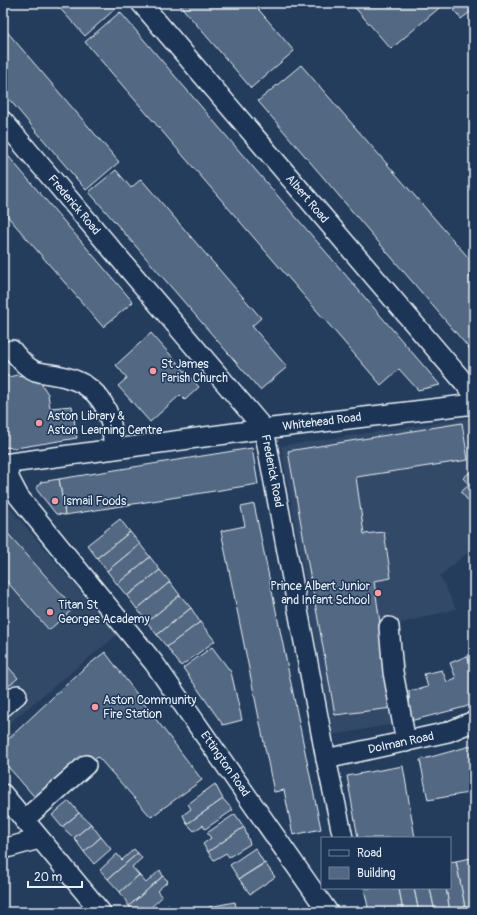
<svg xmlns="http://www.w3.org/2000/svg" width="477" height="915" font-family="Pangolin,sans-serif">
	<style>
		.built { fill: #334a68 }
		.building { fill: #536782; stroke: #e8f1f8 }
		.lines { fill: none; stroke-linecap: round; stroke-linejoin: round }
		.minor-casing { stroke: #e8f1f8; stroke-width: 22 }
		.minor { stroke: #1d3557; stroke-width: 19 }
		.poi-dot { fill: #ff9aa2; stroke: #1d3557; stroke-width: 1.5 }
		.labels { text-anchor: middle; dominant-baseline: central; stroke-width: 3; stroke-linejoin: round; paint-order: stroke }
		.street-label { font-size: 12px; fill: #e8f1f8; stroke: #1d3557 }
		.poi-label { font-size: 12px; fill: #e8f1f8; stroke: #1d3557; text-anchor: start }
	</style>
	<rect width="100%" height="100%" fill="#253d5d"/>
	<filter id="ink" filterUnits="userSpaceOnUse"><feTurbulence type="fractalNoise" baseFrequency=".025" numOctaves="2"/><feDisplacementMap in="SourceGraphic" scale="8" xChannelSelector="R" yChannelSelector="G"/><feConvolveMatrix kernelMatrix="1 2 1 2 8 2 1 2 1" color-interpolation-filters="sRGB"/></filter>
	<g filter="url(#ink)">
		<!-- built -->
		<g class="built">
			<polygon points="469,418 474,424 474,547 440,576 456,609 398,624 409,692 410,721 333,735 281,446"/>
			<polygon points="3,500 117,635 3,728"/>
		</g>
		<!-- building -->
		<g class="building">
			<polygon points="55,3 111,3 116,8 85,36"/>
			<polygon points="178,3 253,3 294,51 251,88"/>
			<polygon points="351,3 445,3 391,49"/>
			<polygon points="462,3 474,3 474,9 461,19 454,10"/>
			<polygon points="120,12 440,385 418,390 399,369 381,385 85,42"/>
			<polygon points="3,27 119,162 86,190 3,92"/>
			<polygon points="301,65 474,264 474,274 469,277 474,282 474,354 258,101"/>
			<polygon points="3,150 133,302 103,327 3,211"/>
			<polygon points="116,170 131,188 141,179 261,318 252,326 287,367 260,390 89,192"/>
			<polygon points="151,333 199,387 185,400 180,395 150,422 118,386 127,378 116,365"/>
			<polygon points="3,371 9,377 17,375 29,377 40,382 48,394 50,408 72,406 77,438 16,448 3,447"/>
			<polygon points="462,423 468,460 356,477 364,534 384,532 391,578 374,581 392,708 335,715 288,451"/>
			<polygon points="252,448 258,484 65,515 59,479"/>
			<polygon points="474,469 474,500 470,503 461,492 469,485 463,478"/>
			<polygon points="59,479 65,515 56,514 36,489 41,482"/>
			<polygon points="254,504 321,829 293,835 284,790 274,792 221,531 245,526 241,507"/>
			<polygon points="120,519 130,532 97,558 87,545"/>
			<polygon points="3,528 74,608 49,630 3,577"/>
			<polygon points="130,532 140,544 107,571 97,558"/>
			<polygon points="140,544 150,557 117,584 107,571"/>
			<polygon points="150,557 160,570 127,596 117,584"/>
			<polygon points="160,570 170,582 137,609 127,596"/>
			<polygon points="170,582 180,595 147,622 137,609"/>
			<polygon points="180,595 191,608 157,635 147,622"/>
			<polygon points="191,608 200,622 167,647 157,635"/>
			<polygon points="200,622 215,641 181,666 167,647"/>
			<polygon points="212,647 231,672 242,720 223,725 183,668"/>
			<polygon points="105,652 202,780 151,817 98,757 39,802 3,761 3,744 82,670"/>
			<polygon points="467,656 472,668 474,667 474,703 465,707 410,721 409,691 428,687 424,674 442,670 447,682 456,678 450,663"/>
			<polygon points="3,661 18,678 3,691"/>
			<polygon points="474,745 474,792 428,800 420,760"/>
			<polygon points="403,766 415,838 358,838 347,776"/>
			<polygon points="215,784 223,799 187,824 183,815 191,809 188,804"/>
			<polygon points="223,799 233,810 205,829 203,825 194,831 187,824"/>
			<polygon points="69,801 79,813 62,827 52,815"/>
			<polygon points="79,813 91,824 74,838 62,827"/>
			<polygon points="235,814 244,827 208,852 203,844 211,838 207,833"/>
			<polygon points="91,824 101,837 84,852 74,838"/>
			<polygon points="244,827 250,844 229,857 226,853 214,860 208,852"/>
			<polygon points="101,837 111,849 94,864 84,852"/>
			<polygon points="255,848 264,863 239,879 230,865"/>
			<polygon points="134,849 138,853 108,879 100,870 117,854 122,860"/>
			<polygon points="138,853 142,858 132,867 139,875 120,892 108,879"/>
			<polygon points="474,857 474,874 471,858"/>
			<polygon points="471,858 474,874 474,912 466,912 456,861"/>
			<polygon points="456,861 466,912 450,912 446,888 450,888 450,862"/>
			<polygon points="265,863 275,877 250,894 239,879"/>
			<polygon points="160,870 163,876 129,906 120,892 139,875 146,883"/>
			<polygon points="163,876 168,881 157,891 162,897 146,912 135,912 129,906"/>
			<polygon points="364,888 399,888 403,912 369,912"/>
			<polygon points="399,888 414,888 419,912 403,912"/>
			<polygon points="414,888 430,888 435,912 419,912"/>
			<polygon points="430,888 446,888 450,912 435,912"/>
			<polygon points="235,902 237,912 210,912 209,907"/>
			<polygon points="168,905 174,912 160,912"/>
		</g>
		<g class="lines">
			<defs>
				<g id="minor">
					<polyline points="141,3 474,394"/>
					<polyline points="3,121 264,429 326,759 343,838"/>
					<path d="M12 350C19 358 25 367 35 371 45 374 55 374 65 377 101 386 114 414 113 449"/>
					<polyline points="3,464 264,429 474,404"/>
					<polyline points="6,464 10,480 19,497 154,663 328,912"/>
					<polyline points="389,627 393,672 406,742"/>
					<polyline points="3,707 17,695"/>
					<polyline points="326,759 448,732 474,721"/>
					<polyline points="3,794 101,912"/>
					<polyline points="24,820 86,765"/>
					<polyline points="3,849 39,839"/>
				</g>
			</defs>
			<!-- minor casing -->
			<use href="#minor" class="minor-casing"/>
			<!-- minor -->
			<use href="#minor" class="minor"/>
		</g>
	</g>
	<!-- markers -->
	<g class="poi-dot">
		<circle cx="153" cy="371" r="4"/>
		<circle cx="39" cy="423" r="4"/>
		<circle cx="55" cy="501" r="4"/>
		<circle cx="378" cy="593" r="4"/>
		<circle cx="50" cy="612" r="4"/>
		<circle cx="95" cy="707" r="4"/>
	</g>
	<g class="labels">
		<!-- street labels -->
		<g class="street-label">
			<text transform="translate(307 199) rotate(50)">Albert Road</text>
			<text transform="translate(74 205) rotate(50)">Frederick Road</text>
			<text transform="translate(322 422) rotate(-7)">Whitehead Road</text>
			<text transform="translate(272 471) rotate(79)">Frederick Road</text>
			<text transform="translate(401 743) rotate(-12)">Dolman Road</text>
			<text transform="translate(225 764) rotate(55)">Ettington Road</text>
		</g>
		<!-- poi labels -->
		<g class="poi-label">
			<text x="161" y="364">St James<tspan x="161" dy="14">Parish Church</tspan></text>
			<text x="47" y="416">Aston Library &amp;<tspan x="47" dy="14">Aston Learning Centre</tspan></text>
			<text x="63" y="501">Ismail Foods</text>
			<text x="370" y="586" text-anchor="end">Prince Albert Junior<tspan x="370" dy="14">and Infant School</tspan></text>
			<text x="58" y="605">Titan St<tspan x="58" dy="14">Georges Academy</tspan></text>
			<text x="103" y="700">Aston Community<tspan x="103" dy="14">Fire Station</tspan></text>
		</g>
	</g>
	<!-- margin -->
	<rect width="477" height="915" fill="none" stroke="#1d3557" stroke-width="16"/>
	<rect x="8" y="8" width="461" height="899" fill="none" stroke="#e8f1f8" stroke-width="1.5" filter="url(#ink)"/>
	<!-- legend -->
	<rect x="321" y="837" width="130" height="52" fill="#1d3557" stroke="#6e8097"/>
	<rect x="329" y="850" width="20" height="6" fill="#1d3557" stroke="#6e8097"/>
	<text x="357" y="857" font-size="12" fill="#e8f1f8">Road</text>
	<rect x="329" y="867" width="20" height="12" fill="#536782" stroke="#6e8097"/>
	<text x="357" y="877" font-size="12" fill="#e8f1f8">Building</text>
	<!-- scale -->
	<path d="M28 881v6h54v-6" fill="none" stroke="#e8f1f8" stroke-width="2"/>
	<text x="34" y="881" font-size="12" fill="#e8f1f8" stroke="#1d3557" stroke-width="3" paint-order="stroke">20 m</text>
</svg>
